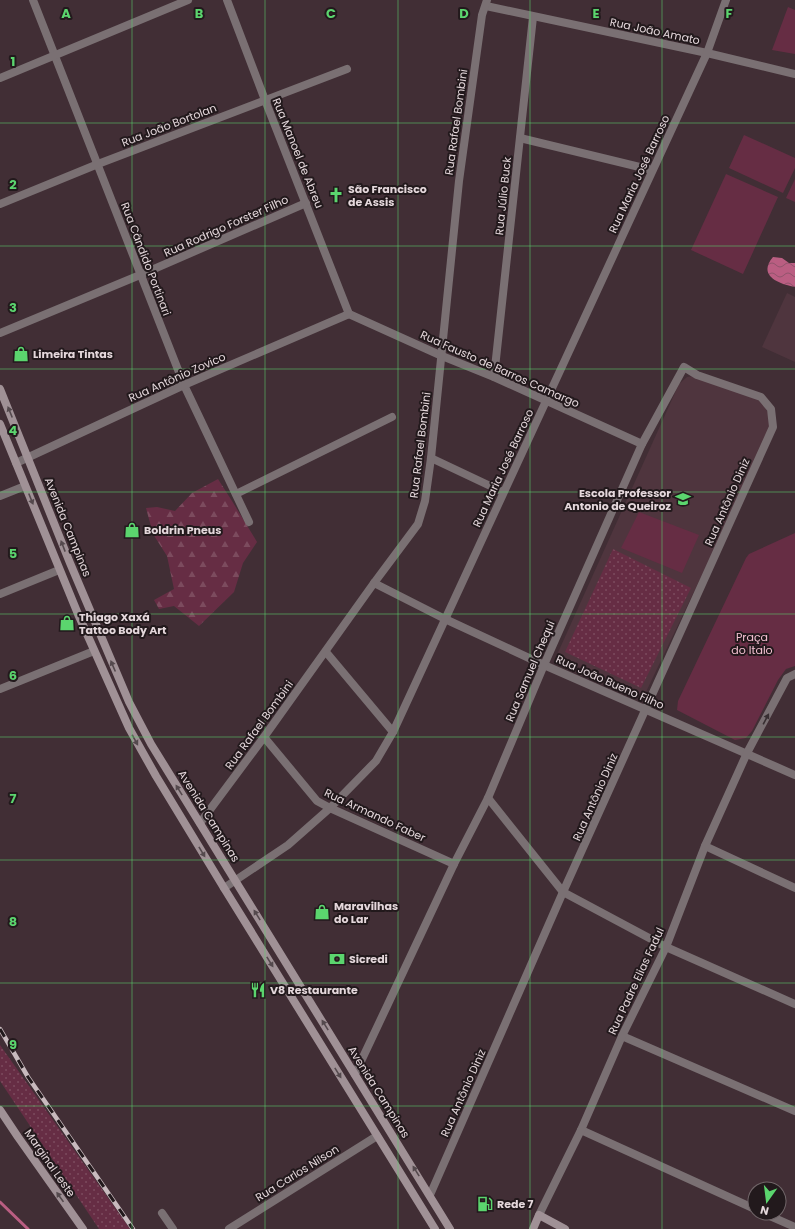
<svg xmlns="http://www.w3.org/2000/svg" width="795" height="1229" font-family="Poppins,sans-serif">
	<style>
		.built { fill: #4f353e }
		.grass { fill: url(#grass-dots) }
		.forest { fill: url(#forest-firs) }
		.park { fill: #662d44 }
		.water { fill: url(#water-waves) }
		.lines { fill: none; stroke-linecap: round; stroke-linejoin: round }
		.stream { stroke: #ba5e82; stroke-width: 3 }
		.street { stroke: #7a7073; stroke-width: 8 }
		.secondary { stroke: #a09196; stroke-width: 8 }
		.rail-casing { stroke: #c8babe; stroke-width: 4.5 }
		.rail { stroke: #22191c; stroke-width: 3; stroke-dasharray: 9; stroke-linecap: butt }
		.oneway { fill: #54494d }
		.oneway2 { fill: #382f32 }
		.grid { fill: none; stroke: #5bd56e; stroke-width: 1; stroke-opacity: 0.55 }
		.labels { text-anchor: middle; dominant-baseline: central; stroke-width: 4; stroke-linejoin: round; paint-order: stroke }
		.street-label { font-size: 11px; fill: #e4d7db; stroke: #22191c }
		.poi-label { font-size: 11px; font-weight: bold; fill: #e4d7db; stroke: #22191c; text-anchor: start }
		.park-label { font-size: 11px; fill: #f4c1d2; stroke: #22191c }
		.grid-label { font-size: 13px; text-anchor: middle; font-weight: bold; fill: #5bd56e; stroke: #22191c; stroke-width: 4; stroke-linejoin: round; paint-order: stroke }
	</style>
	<defs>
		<pattern id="grass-dots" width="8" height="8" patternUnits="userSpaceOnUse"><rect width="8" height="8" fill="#662d44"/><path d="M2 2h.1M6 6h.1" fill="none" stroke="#7c4b5e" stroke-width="1.8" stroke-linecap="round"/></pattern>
		<pattern id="forest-firs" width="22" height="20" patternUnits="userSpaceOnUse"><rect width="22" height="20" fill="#662d44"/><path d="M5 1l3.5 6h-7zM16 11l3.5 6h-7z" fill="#7c4b5e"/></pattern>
		<pattern id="water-waves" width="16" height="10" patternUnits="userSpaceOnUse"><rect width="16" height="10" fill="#ba5e82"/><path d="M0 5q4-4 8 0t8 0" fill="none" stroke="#91546c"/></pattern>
	</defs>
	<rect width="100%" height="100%" fill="#412e35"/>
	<!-- built -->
	<g class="built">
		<polygon points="787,293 795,297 795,362 762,347"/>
		<polygon points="693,376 763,400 773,427 644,696 556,657 679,384 687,377"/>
	</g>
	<!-- grass -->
	<g class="grass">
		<polygon points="613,549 691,588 641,688 565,652"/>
		<polygon points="0,1045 130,1229 99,1229 0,1081"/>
	</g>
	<!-- forest -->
	<polygon class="forest" points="218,479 232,501 257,542 243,563 234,592 199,626 174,606 159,609 154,600 174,589 167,556 153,534 146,508 157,507 175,511 192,493"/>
	<!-- park -->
	<g class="park">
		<polygon points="788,7 795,10 795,54 772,50"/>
		<polygon points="744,135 795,158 795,168 783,193 729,168"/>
		<polygon points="726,174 778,197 743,274 691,250"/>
		<polygon points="795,179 795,202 786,198"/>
		<polygon points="639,512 699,535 682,573 621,548"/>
		<polygon points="795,533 795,666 786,669 778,680 752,731 746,738 735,740 677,710 678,701 746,558 749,554"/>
	</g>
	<!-- water -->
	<path class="water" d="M773 257 782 258 789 263H795V287C779 284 757 276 773 257Z"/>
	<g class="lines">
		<!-- stream -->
		<polyline class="stream" points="0,1202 28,1229"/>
		<!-- street -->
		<g class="street">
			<polyline points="33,0 184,385 249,522"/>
			<polyline points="227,0 265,100 349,314"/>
			<polyline points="486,6 707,53 795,74"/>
			<polyline points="0,78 188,0"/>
			<polyline points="520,138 652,170"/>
			<polyline points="0,204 98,164 347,69"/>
			<polyline points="349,314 442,356 494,377 642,444"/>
			<polyline points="0,333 140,275 306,203"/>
			<polyline points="494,377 533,17"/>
			<polyline points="431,458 503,492"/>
			<polyline points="16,463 184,385 349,314"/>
			<polyline points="236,494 392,417"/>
			<polyline points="0,496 25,486"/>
			<polyline points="374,583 445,619 544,665 795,775"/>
			<polyline points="0,594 59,570"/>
			<polyline points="326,652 393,732"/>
			<polyline points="0,689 94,651"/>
			<polyline points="264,737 317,801 330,808 454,864"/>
			<polyline points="488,798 563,892 666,947 795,1004"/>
			<polyline points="200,823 264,737 374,583 418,524 425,501 431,458 459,181 482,15 487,0"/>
			<polyline points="705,846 795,888"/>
			<polyline points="224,888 288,845 330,808 376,761 393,732 707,53 726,0"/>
			<polyline points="622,1036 795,1111"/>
			<polyline points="355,1074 454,864 488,798 544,665 642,444 684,367 697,375 761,397 771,409 773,427 563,892 430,1195"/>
			<polyline points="581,1130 755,1209"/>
			<polyline points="162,1213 173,1229"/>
			<polyline points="763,1213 795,1227"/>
			<polyline points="539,1215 581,1130 622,1036 666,947 705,846 747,753 787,678 795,674"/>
			<polyline points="229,1229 377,1136"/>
		</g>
		<!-- secondary -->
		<g class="secondary">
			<polyline points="0,389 70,563 129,702 151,744 450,1229"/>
			<polyline points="0,424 78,614 129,728 156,776 224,888 435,1229"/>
			<polyline points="0,1110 18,1137 83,1229"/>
			<polyline points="533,1229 539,1215 565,1229"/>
		</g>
		<defs>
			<polyline id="rail" points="0,1029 28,1077 133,1229"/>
		</defs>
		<!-- rail casing -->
		<use href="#rail" class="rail-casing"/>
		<!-- rail -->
		<use href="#rail" class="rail"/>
	</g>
	<!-- one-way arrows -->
	<defs><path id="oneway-solid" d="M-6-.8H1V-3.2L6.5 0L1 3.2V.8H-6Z"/></defs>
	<g class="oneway">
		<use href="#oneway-solid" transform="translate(10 412) rotate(-112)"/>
		<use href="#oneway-solid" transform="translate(31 499) rotate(68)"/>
		<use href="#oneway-solid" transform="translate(63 546) rotate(-111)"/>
		<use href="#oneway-solid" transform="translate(113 666) rotate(-113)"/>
		<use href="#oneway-solid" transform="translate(135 740) rotate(61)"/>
		<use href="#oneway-solid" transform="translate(179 790) rotate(-122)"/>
		<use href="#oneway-solid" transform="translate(202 852) rotate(59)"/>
		<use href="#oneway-solid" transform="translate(257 915) rotate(-122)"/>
		<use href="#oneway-solid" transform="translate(270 962) rotate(58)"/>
		<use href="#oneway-solid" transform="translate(325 1025) rotate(-122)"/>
		<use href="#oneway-solid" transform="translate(338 1073) rotate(58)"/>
		<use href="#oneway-solid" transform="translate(416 1171) rotate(-122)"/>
		<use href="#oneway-solid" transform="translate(60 1197) rotate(-125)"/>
	</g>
	<use class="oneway2" href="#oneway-solid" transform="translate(766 719) rotate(-62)"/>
	<!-- grid -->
	<path class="grid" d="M132 0V1229M265 0V1229M398 0V1229M530 0V1229M662 0V1229M0 123H795M0 246H795M0 369H795M0 492H795M0 614H795M0 737H795M0 860H795M0 983H795M0 1106H795"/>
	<!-- icons -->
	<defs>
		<symbol id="church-bare" viewBox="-9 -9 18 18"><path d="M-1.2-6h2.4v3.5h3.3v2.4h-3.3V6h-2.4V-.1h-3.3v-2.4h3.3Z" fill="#5bd56e" stroke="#22191c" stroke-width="2.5" paint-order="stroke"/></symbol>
		<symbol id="shop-bare" viewBox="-9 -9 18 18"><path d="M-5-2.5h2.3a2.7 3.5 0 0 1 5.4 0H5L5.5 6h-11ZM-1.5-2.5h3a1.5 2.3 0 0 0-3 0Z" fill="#5bd56e" stroke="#22191c" stroke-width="2.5" paint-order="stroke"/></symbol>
		<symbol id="school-bare" viewBox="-9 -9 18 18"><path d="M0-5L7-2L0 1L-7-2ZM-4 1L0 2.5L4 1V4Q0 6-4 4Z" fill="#5bd56e" stroke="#22191c" stroke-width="2.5" paint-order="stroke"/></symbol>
		<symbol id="bank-bare" viewBox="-9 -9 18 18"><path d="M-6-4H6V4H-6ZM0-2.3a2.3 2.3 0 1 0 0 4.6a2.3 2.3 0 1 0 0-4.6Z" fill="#5bd56e" stroke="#22191c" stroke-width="2.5" paint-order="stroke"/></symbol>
		<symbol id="restaurant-bare" viewBox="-9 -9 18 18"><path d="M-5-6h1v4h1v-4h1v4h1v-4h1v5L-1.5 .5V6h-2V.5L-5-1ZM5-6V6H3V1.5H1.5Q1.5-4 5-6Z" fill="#5bd56e" stroke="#22191c" stroke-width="2.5" paint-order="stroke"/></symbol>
		<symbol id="fuel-bare" viewBox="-9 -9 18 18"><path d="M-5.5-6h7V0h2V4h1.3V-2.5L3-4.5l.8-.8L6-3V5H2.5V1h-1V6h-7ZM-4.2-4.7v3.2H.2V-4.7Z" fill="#5bd56e" stroke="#22191c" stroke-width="2.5" paint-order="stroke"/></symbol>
	</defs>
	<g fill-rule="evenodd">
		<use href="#church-bare" x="325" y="184" width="22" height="22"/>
		<use href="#shop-bare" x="10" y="343" width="22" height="22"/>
		<use href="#school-bare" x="672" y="488" width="22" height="22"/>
		<use href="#shop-bare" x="121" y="519" width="22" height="22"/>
		<use href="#shop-bare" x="56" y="612" width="22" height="22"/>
		<use href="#shop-bare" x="311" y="901" width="22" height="22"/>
		<use href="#bank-bare" x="326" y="948" width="22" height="22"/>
		<use href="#restaurant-bare" x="247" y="979" width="22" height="22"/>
		<use href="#fuel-bare" x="474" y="1193" width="22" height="22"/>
	</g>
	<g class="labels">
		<!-- street labels -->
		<g class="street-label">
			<text transform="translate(655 31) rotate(12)">Rua João Amato</text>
			<text transform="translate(456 122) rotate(-82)">Rua Rafael Bombini</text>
			<text transform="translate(169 125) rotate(-21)">Rua João Bortolan</text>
			<text transform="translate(298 153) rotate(68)">Rua Manoel de Abreu</text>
			<text transform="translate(639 174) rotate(-65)">Rua Maria José Barroso</text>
			<text transform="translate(503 196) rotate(-84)">Rua Júlio Buck</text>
			<text transform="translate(226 226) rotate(-24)">Rua Rodrigo Forster Filho</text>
			<text transform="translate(146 259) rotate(69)">Rua Cândido Portinari</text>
			<text transform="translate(500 369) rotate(24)">Rua Fausto de Barros Camargo</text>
			<text transform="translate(177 377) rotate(-24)">Rua Antônio Zovico</text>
			<text transform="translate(420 445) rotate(-83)">Rua Rafael Bombini</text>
			<text transform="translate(503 468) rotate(-65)">Rua Maria José Barroso</text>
			<text transform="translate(727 502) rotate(-66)">Rua Antônio Diniz</text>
			<text transform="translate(68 527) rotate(68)">Avenida Campinas</text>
			<text transform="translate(530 671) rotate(-67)">Rua Samuel Chequi</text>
			<text transform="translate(610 682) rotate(24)">Rua João Bueno Filho</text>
			<text transform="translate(259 725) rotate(-54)">Rua Rafael Bombini</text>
			<text transform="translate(595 797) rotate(-66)">Rua Antônio Diniz</text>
			<text transform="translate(375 815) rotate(25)">Rua Armando Faber</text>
			<text transform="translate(209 816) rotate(58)">Avenida Campinas</text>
			<text transform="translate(636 981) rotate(-65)">Rua Padre Elias Fadul</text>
			<text transform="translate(379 1092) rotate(58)">Avenida Campinas</text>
			<text transform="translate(463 1093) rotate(-66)">Rua Antônio Diniz</text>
			<text transform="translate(50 1163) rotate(55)">Marginal Leste</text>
			<text transform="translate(297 1173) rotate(-32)">Rua Carlos Nilson</text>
		</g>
		<!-- poi labels -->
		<g class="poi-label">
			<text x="348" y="189">São Francisco<tspan x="348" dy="13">de Assis</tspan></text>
			<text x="33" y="354">Limeira Tintas</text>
			<text x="671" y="493" text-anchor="end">Escola Professor<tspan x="671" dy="13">Antonio de Queiroz</tspan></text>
			<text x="144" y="530">Boldrin Pneus</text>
			<text x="79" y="617">Thiago Xaxá<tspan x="79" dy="13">Tattoo Body Art</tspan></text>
			<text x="334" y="906">Maravilhas<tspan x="334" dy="13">do Lar</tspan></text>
			<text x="349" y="959">Sicredi</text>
			<text x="270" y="990">V8 Restaurante</text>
			<text x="497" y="1204">Rede 7</text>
		</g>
		<!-- park labels -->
		<g class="park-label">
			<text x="752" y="637">Praça<tspan x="752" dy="13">do Italo</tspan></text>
		</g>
	</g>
	<g class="grid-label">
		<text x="66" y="18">A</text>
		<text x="199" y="18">B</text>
		<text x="331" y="18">C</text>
		<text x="464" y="18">D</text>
		<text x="596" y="18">E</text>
		<text x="729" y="18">F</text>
		<text x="13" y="66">1</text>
		<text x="13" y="189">2</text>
		<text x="13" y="312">3</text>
		<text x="13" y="435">4</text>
		<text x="13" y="558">5</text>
		<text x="13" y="680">6</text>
		<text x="13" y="803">7</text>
		<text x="13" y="926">8</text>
		<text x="13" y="1049">9</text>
	</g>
	<!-- north arrow -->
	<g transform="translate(767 1201) rotate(194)"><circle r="19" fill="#22191c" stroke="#706568"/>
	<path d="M0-3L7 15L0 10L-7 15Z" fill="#5bd56e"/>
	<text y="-6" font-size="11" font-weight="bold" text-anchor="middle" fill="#e4d7db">N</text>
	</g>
</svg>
